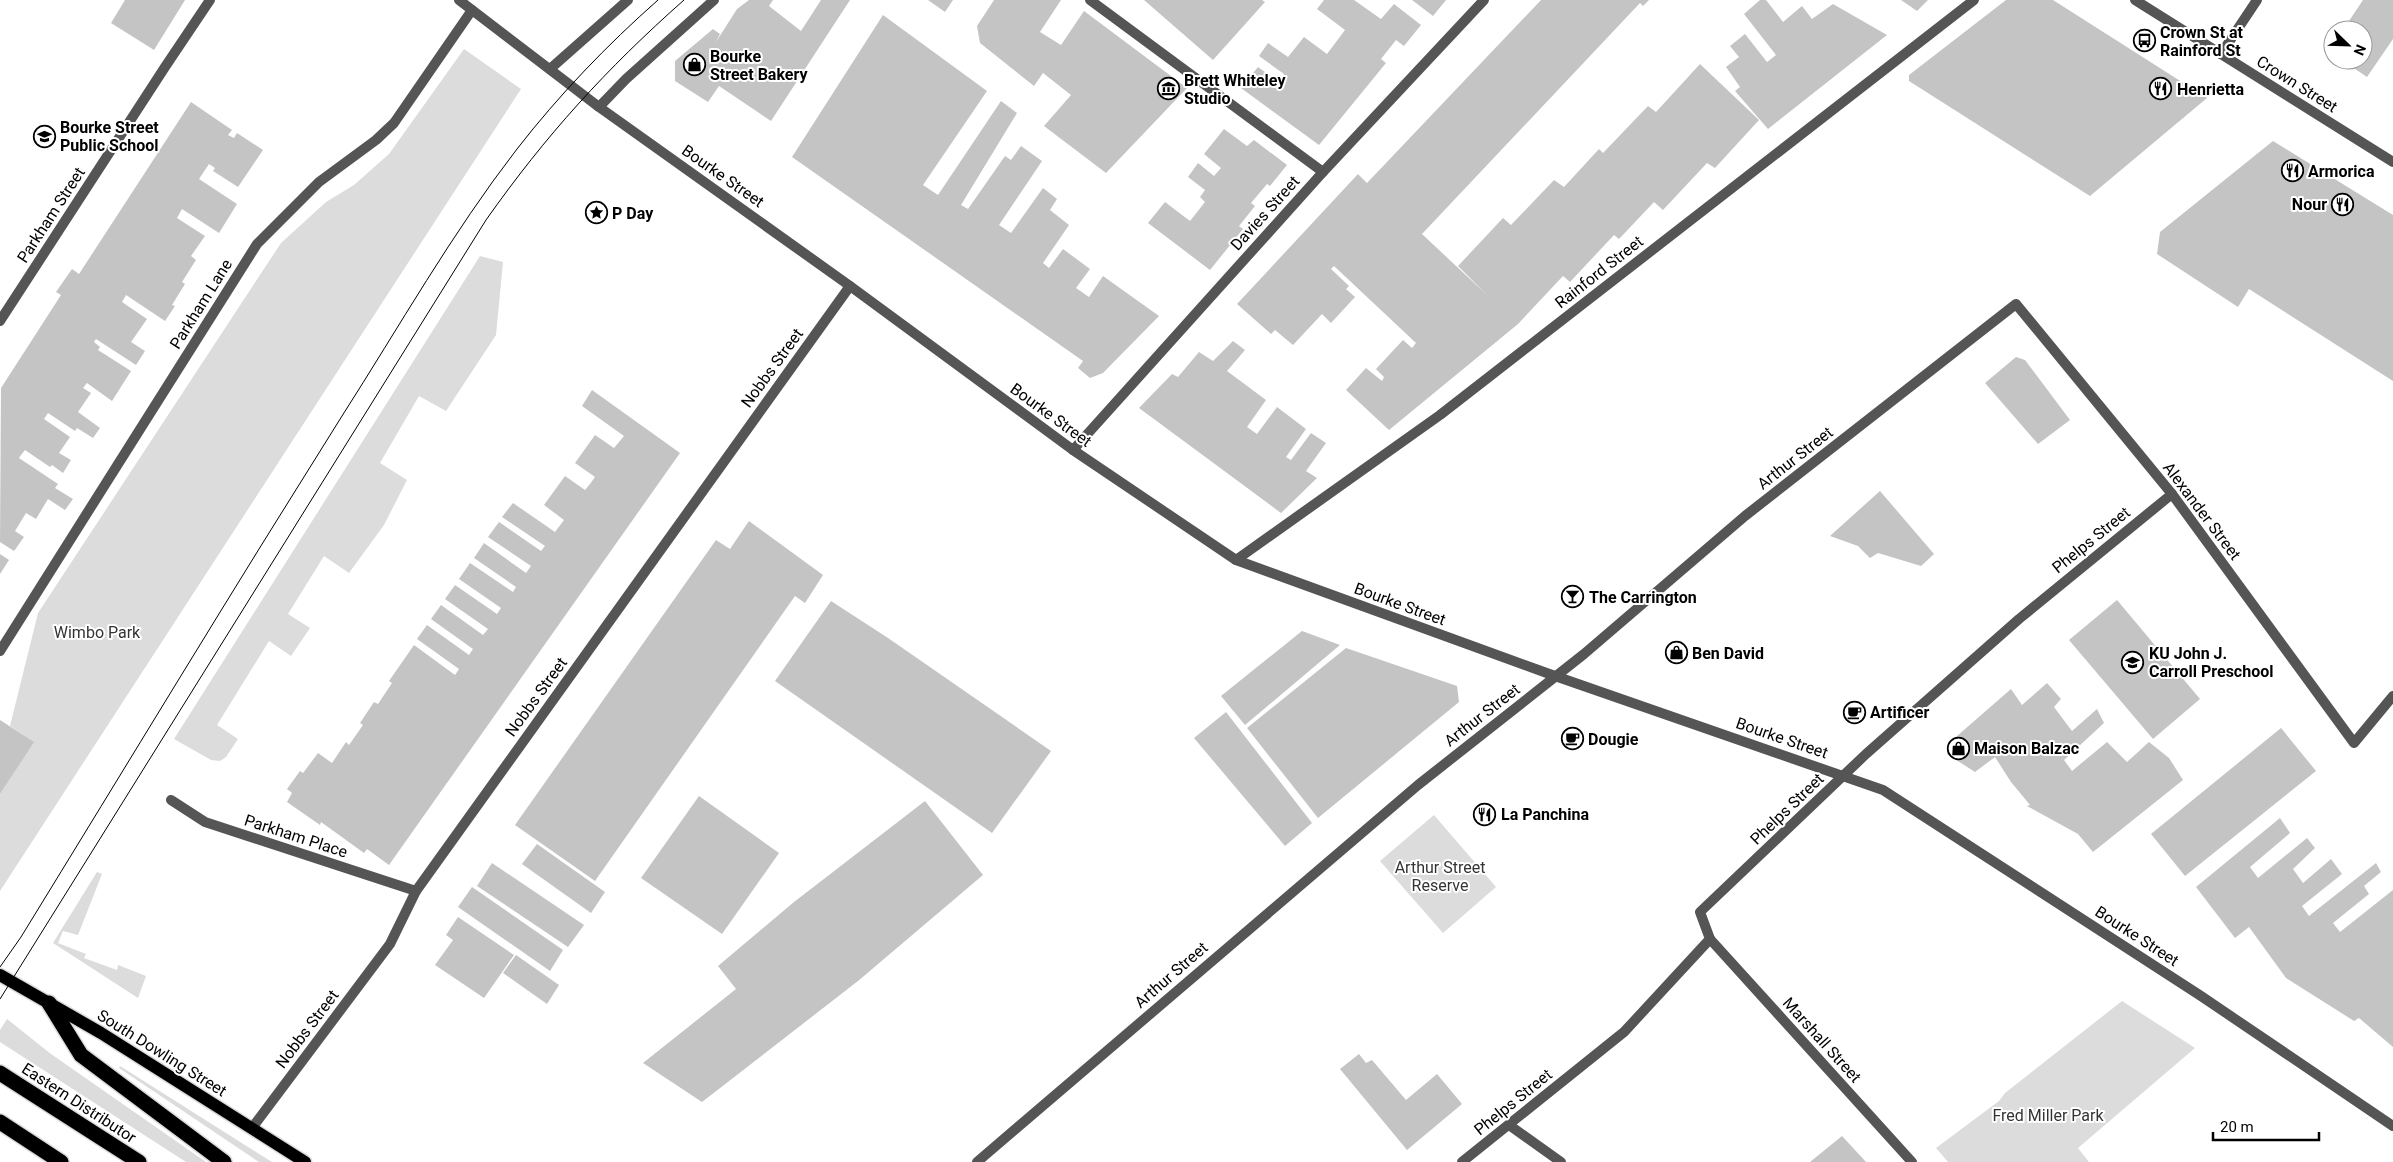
<svg xmlns="http://www.w3.org/2000/svg" width="2393" height="1162" font-family="Roboto,sans-serif">
	<style>
		.green { fill: #dcdcdc }
		.building { fill: #c4c4c4 }
		.lines { fill: none; stroke-linecap: round; stroke-linejoin: round }
		.primary-casing { stroke: #dbdbdb; stroke-width: 15 }
		.motorway-casing { stroke: #dbdbdb; stroke-width: 18 }
		.minor { stroke: #555; stroke-width: 10 }
		.tertiary { stroke: #555; stroke-width: 10 }
		.primary { stroke: #000; stroke-width: 12 }
		.motorway { stroke: #000; stroke-width: 15 }
		.tram { stroke: #000; stroke-width: 1 }
		.labels { text-anchor: middle; dominant-baseline: central; stroke-width: 4; stroke-linejoin: round; paint-order: stroke }
		.poi-label { font-size: 16px; font-weight: bold; fill: #000; stroke: #fff; text-anchor: start }
		.street-label { font-size: 16px; fill: #000; stroke: #fff }
		.park-label { font-size: 16px; fill: #333; stroke: #fff }
	</style>
	<rect width="100%" height="100%" fill="#fff"/>
	<!-- green -->
	<g class="green">
		<polygon points="464,49 521,89 0,891 0,794 33,742 10,726 38,613 281,243 326,202 354,185 389,154"/>
		<polygon points="480,256 503,262 496,335 446,411 419,396 380,463 407,480 384,525 349,573 324,556 288,614 310,628 291,656 269,641 217,725 238,739 226,757 220,761 211,760 174,739"/>
		<polygon points="1434,815 1496,887 1443,933 1380,861"/>
		<polygon points="97,872 102,874 78,935 63,931 58,943 86,954 84,958 117,970 118,965 146,976 138,998 53,943"/>
		<polygon points="2122,1001 2195,1048 2078,1148 2089,1162 1948,1162 1936,1148 1999,1101 2005,1093"/>
		<polygon points="7,1019 51,1054 206,1162 186,1162 0,1042 0,1030"/>
		<polygon points="120,1066 272,1162 259,1162 119,1068"/>
	</g>
	<!-- building -->
	<g class="building">
		<polygon points="125,0 185,0 154,50 111,23"/>
		<polygon points="749,0 773,0 769,6 801,31 821,0 850,0 771,121 719,86 708,102 675,81 675,61 713,29 720,34 716,42 737,9"/>
		<polygon points="928,0 953,0 945,12"/>
		<polygon points="994,0 1061,0 1040,32 1061,45 1084,11 1187,88 1106,173 1044,126 1071,95 1043,73 1034,86 980,43 977,26"/>
		<polygon points="1144,0 1262,0 1265,2 1213,60"/>
		<polygon points="1324,0 1354,0 1381,19 1394,4 1421,25 1404,46 1396,40 1381,59 1386,63 1319,145 1241,88 1258,67 1279,82 1284,74 1259,56 1268,43 1288,57 1304,37 1327,54 1345,30 1317,9"/>
		<polygon points="1412,0 1446,0 1433,16"/>
		<polygon points="1541,0 1649,0 1643,6 1640,3 1422,234 1487,295 1458,266 1503,218 1511,225 1554,180 1564,187 1599,149 1603,153 1648,106 1656,112 1700,64 1759,120 1715,168 1707,163 1663,210 1654,202 1619,239 1614,235 1570,282 1563,276 1518,324 1389,430 1346,390 1366,368 1382,381 1384,377 1376,369 1403,340 1412,348 1416,343 1334,266 1331,269 1349,286 1346,289 1355,297 1331,323 1322,314 1293,345 1275,330 1271,334 1237,304 1358,174 1367,183"/>
		<polygon points="1760,0 1766,0 1783,22 1802,6 1812,19 1833,4 1887,35 1768,129 1735,91 1740,87 1726,67 1739,57 1730,46 1745,34 1767,62 1776,55 1744,14"/>
		<polygon points="1901,0 1928,0 1917,11"/>
		<polygon points="2006,0 2053,0 2207,98 2090,196 1909,81 1909,75"/>
		<polygon points="2363,0 2393,0 2393,39 2367,77 2342,60 2363,60 2363,30 2343,30"/>
		<polygon points="883,15 987,91 923,185 938,195 1001,101 1017,113 961,205 968,209 1005,156 1011,160 1021,146 1042,161 999,225 1011,233 1043,188 1057,199 1050,210 1069,225 1043,263 1049,268 1063,249 1090,269 1076,288 1089,297 1103,276 1159,316 1103,373 1090,378 1078,368 1083,361 792,157"/>
		<polygon points="191,102 232,130 228,135 234,138 237,133 263,150 238,187 213,171 215,168 209,164 199,179 237,204 219,233 182,209 177,218 205,236 191,256 196,260 182,282 185,284 172,305 175,306 165,321 126,295 122,302 147,319 131,342 145,351 136,365 96,339 94,342 100,347 98,350 131,371 112,401 87,383 83,388 91,393 78,412 100,428 93,438 77,428 75,431 48,413 44,419 70,437 59,453 71,460 63,473 52,465 50,467 25,450 21,455 19,458 58,484 55,488 73,499 65,510 48,499 36,519 26,513 15,531 24,537 14,551 0,542 1,388 61,295 56,292 72,269 79,274"/>
		<polygon points="1224,129 1247,146 1254,140 1287,165 1270,186 1267,184 1251,203 1255,206 1239,226 1243,229 1210,270 1148,223 1165,202 1190,221 1205,202 1200,197 1205,190 1188,177 1198,163 1214,176 1221,168 1204,154"/>
		<polygon points="2273,141 2393,215 2393,381 2249,289 2238,307 2157,254 2160,232"/>
		<polygon points="1233,341 1245,350 1227,371 1266,400 1247,427 1257,434 1277,407 1306,429 1286,457 1291,460 1311,433 1326,443 1306,471 1317,478 1281,513 1139,408 1172,374 1178,377 1199,352 1213,361"/>
		<polygon points="2016,357 2025,360 2070,420 2038,444 1985,383"/>
		<polygon points="592,390 680,453 389,865 367,849 364,853 321,822 320,825 287,802 292,793 287,789 300,771 303,773 318,753 332,763 346,742 349,745 363,725 360,723 374,702 378,704 392,683 389,681 414,645 455,675 459,669 417,639 427,625 469,655 473,649 431,619 441,605 483,635 488,629 445,599 455,585 497,614 501,608 459,579 470,563 513,592 516,587 474,558 484,543 526,573 531,566 488,537 499,522 541,551 545,546 502,517 513,503 555,532 564,520 544,505 565,476 585,490 590,484 595,477 575,463 595,435 614,448 624,436 582,406"/>
		<polygon points="1880,491 1934,554 1921,566 1878,553 1870,558 1858,546 1830,536"/>
		<polygon points="749,521 823,575 805,603 795,596 595,881 515,825 716,540 730,549"/>
		<polygon points="0,554 9,560 0,574"/>
		<polygon points="2117,600 2200,699 2153,739 2069,640"/>
		<polygon points="831,601 888,638 1051,751 992,833 775,681"/>
		<polygon points="1302,631 1340,645 1245,725 1221,696"/>
		<polygon points="1346,648 1457,686 1459,702 1318,818 1247,728"/>
		<polygon points="2047,683 2061,699 2054,707 2072,731 2097,709 2104,723 2064,760 2072,771 2107,742 2127,762 2149,742 2169,758 2183,780 2093,852 2078,834 2027,806 2030,805 2011,782 1995,757 1975,772 1947,754 1949,743 2011,689 2022,705"/>
		<polygon points="1226,712 1312,823 1285,846 1194,738"/>
		<polygon points="0,720 34,742 0,794"/>
		<polygon points="2281,728 2316,771 2185,876 2151,834"/>
		<polygon points="699,796 779,853 722,934 641,878"/>
		<polygon points="925,801 983,875 858,981 702,1102 643,1063 736,989 718,966 794,902"/>
		<polygon points="2280,818 2290,833 2250,867 2258,878 2307,838 2315,848 2293,869 2303,883 2331,859 2342,874 2302,906 2309,916 2376,863 2381,872 2364,886 2369,894 2333,923 2340,932 2393,890 2393,1047 2359,1018 2354,1021 2286,978 2249,927 2235,938 2196,887"/>
		<polygon points="537,844 605,892 591,913 522,864"/>
		<polygon points="492,863 584,925 568,947 477,886"/>
		<polygon points="472,887 563,950 550,971 458,907"/>
		<polygon points="458,917 514,955 484,998 435,965 453,940 446,935"/>
		<polygon points="516,955 559,985 547,1004 503,973"/>
		<polygon points="1359,1054 1366,1063 1372,1060 1406,1100 1437,1074 1462,1104 1407,1150 1340,1069"/>
		<polygon points="1842,1136 1866,1162 1810,1162"/>
	</g>
	<g class="lines">
		<defs>
			<polyline id="primary" points="0,975 101,1033 305,1162"/>
			<g id="motorway">
				<polyline points="49,1003 81,1055 224,1162"/>
				<polyline points="0,1073 139,1162"/>
				<polyline points="0,1122 61,1162"/>
			</g>
		</defs>
		<!-- primary casing -->
		<use href="#primary" class="primary-casing"/>
		<!-- motorway casing -->
		<use href="#motorway" class="motorway-casing"/>
		<!-- minor -->
		<g class="minor">
			<polyline points="1090,0 1323,172"/>
			<polyline points="2221,54 2257,0"/>
			<polyline points="0,321 165,67 210,0"/>
			<polyline points="1073,450 1323,172 1484,0"/>
			<polyline points="1236,560 1440,415 1974,0"/>
			<polyline points="0,651 257,244 319,182 376,140 394,123 472,10"/>
			<polyline points="171,800 205,822 416,891"/>
			<polyline points="1710,939 1912,1162"/>
			<polyline points="1509,1125 1561,1162"/>
			<polyline points="252,1128 390,944 416,891 850,286"/>
			<polyline points="977,1162 1418,785 1584,654 1745,516 2016,304 2172,494 2354,743 2393,696"/>
			<polyline points="1462,1162 1624,1032 1710,939 1700,912 1866,754 2019,619 2172,494"/>
		</g>
		<!-- tertiary -->
		<g class="tertiary">
			<polyline points="459,0 599,107 850,286 1073,450 1236,560 1555,676 1883,790 2201,996 2393,1126"/>
			<polyline points="2135,0 2393,162"/>
			<polyline points="550,69 628,0"/>
			<polyline points="599,107 626,79 714,0"/>
		</g>
		<!-- primary -->
		<use href="#primary" class="primary"/>
		<!-- motorway -->
		<use href="#motorway" class="motorway"/>
		<!-- tram -->
		<g class="tram">
			<path d="M0 967 21 937C128 763 233 589 342 416 399 327 452 233 517 149 559 95 607 45 658 0"/>
			<path d="M0 999 486 220C546 135 606 69 684 0"/>
		</g>
	</g>
	<!-- icons -->
	<defs>
		<symbol id="bus-ring" viewBox="-11 -11 22 22"><circle r="9.5" fill="#fff" stroke="#000" stroke-width="1.5"/><path d="M-5-6H5V4H4V6H2V4H-2V6H-4V4H-5ZM-3.5-4V0h7V-4ZM-3.5 1.2v1.5H-2V1.2ZM2 1.2v1.5H3.5V1.2Z" fill="#000"/></symbol>
		<symbol id="shop-ring" viewBox="-11 -11 22 22"><circle r="9.5" fill="#fff" stroke="#000" stroke-width="1.5"/><path d="M-5-2.5h2.3a2.7 3.5 0 0 1 5.4 0H5L5.5 6h-11ZM-1.5-2.5h3a1.5 2.3 0 0 0-3 0Z" fill="#000"/></symbol>
		<symbol id="museum-ring" viewBox="-11 -11 22 22"><circle r="9.5" fill="#fff" stroke="#000" stroke-width="1.5"/><path d="M0-6L6-3V-2H-6V-3ZM-5-1h2V3h-2ZM-1-1h2V3h-2ZM3-1h2V3H3ZM-6 4H6V6H-6Z" fill="#000"/></symbol>
		<symbol id="restaurant-ring" viewBox="-11 -11 22 22"><circle r="9.5" fill="#fff" stroke="#000" stroke-width="1.5"/><path d="M-5-6h1v4h1v-4h1v4h1v-4h1v5L-1.5 .5V6h-2V.5L-5-1ZM5-6V6H3V1.5H1.5Q1.5-4 5-6Z" fill="#000"/></symbol>
		<symbol id="school-ring" viewBox="-11 -11 22 22"><circle r="9.5" fill="#fff" stroke="#000" stroke-width="1.5"/><path d="M0-5L7-2L0 1L-7-2ZM-4 1L0 2.5L4 1V4Q0 6-4 4Z" fill="#000"/></symbol>
		<symbol id="sight-ring" viewBox="-11 -11 22 22"><circle r="9.5" fill="#fff" stroke="#000" stroke-width="1.5"/><path d="M0-6L1.8-2.2L6-1.7L2.9 1.2L3.7 5.4L0 3.3L-3.7 5.4L-2.9 1.2L-6-1.7L-1.8-2.2Z" fill="#000"/></symbol>
		<symbol id="bar-ring" viewBox="-11 -11 22 22"><circle r="9.5" fill="#fff" stroke="#000" stroke-width="1.5"/><path d="M-6-5H6L.8 .8V4.5H3.5V6h-7V4.5H-.8V.8Z" fill="#000"/></symbol>
		<symbol id="cafe-ring" viewBox="-11 -11 22 22"><circle r="9.5" fill="#fff" stroke="#000" stroke-width="1.5"/><path d="M-5.5-4.5H6V0H3Q3 3.5 0 3.5H-2.5Q-5.5 3.5-5.5 0ZM3-3.2v2h1.7v-2ZM-6 4.5H4V6H-6Z" fill="#000"/></symbol>
	</defs>
	<g fill-rule="evenodd">
		<use href="#bus-ring" x="2132" y="28" width="25" height="25"/>
		<use href="#shop-ring" x="682" y="52" width="25" height="25"/>
		<use href="#museum-ring" x="1156" y="76" width="25" height="25"/>
		<use href="#restaurant-ring" x="2148" y="76" width="25" height="25"/>
		<use href="#school-ring" x="32" y="124" width="25" height="25"/>
		<use href="#restaurant-ring" x="2280" y="158" width="25" height="25"/>
		<use href="#restaurant-ring" x="2330" y="192" width="25" height="25"/>
		<use href="#sight-ring" x="584" y="200" width="25" height="25"/>
		<use href="#bar-ring" x="1560" y="584" width="25" height="25"/>
		<use href="#shop-ring" x="1664" y="640" width="25" height="25"/>
		<use href="#school-ring" x="2120" y="650" width="25" height="25"/>
		<use href="#cafe-ring" x="1842" y="700" width="25" height="25"/>
		<use href="#cafe-ring" x="1560" y="726" width="25" height="25"/>
		<use href="#shop-ring" x="1946" y="736" width="25" height="25"/>
		<use href="#restaurant-ring" x="1472" y="802" width="25" height="25"/>
	</g>
	<g class="labels">
		<!-- poi labels -->
		<g class="poi-label">
			<text x="2160" y="32">Crown St at<tspan x="2160" dy="18">Rainford St</tspan></text>
			<text x="710" y="56">Bourke<tspan x="710" dy="18">Street Bakery</tspan></text>
			<text x="1184" y="80">Brett Whiteley<tspan x="1184" dy="18">Studio</tspan></text>
			<text x="2177" y="89">Henrietta</text>
			<text x="60" y="127">Bourke Street<tspan x="60" dy="18">Public School</tspan></text>
			<text x="2308" y="171">Armorica</text>
			<text x="2327" y="204" text-anchor="end">Nour</text>
			<text x="612" y="213">P Day</text>
			<text x="1589" y="597">The Carrington</text>
			<text x="1692" y="653">Ben David</text>
			<text x="2149" y="653">KU John J.<tspan x="2149" dy="18">Carroll Preschool</tspan></text>
			<text x="1870" y="712">Artificer</text>
			<text x="1588" y="739">Dougie</text>
			<text x="1974" y="748">Maison Balzac</text>
			<text x="1501" y="814">La Panchina</text>
		</g>
		<!-- street labels -->
		<g class="street-label">
			<text transform="translate(2297 84) rotate(32)">Crown Street</text>
			<text transform="translate(723 176) rotate(35)">Bourke Street</text>
			<text transform="translate(1265 213) rotate(-48)">Davies Street</text>
			<text transform="translate(51 215) rotate(-57)">Parkham Street</text>
			<text transform="translate(1599 272) rotate(-38)">Rainford Street</text>
			<text transform="translate(201 304) rotate(-58)">Parkham Lane</text>
			<text transform="translate(772 368) rotate(-54)">Nobbs Street</text>
			<text transform="translate(1051 415) rotate(36)">Bourke Street</text>
			<text transform="translate(1795 458) rotate(-38)">Arthur Street</text>
			<text transform="translate(2202 511) rotate(53)">Alexander Street</text>
			<text transform="translate(2091 540) rotate(-39)">Phelps Street</text>
			<text transform="translate(1400 604) rotate(20)">Bourke Street</text>
			<text transform="translate(536 697) rotate(-54)">Nobbs Street</text>
			<text transform="translate(1482 715) rotate(-38)">Arthur Street</text>
			<text transform="translate(1782 738) rotate(19)">Bourke Street</text>
			<text transform="translate(1787 809) rotate(-44)">Phelps Street</text>
			<text transform="translate(296 836) rotate(18)">Parkham Place</text>
			<text transform="translate(2137 936) rotate(33)">Bourke Street</text>
			<text transform="translate(1171 975) rotate(-41)">Arthur Street</text>
			<text transform="translate(307 1029) rotate(-53)">Nobbs Street</text>
			<text transform="translate(1822 1040) rotate(48)">Marshall Street</text>
			<text transform="translate(162 1053) rotate(32)">South Dowling Street</text>
			<text transform="translate(1513 1102) rotate(-39)">Phelps Street</text>
			<text transform="translate(79 1103) rotate(33)">Eastern Distributor</text>
		</g>
		<!-- park labels -->
		<g class="park-label">
			<text x="97" y="632">Wimbo Park</text>
			<text x="1440" y="867">Arthur Street<tspan x="1440" dy="18">Reserve</tspan></text>
			<text x="2048" y="1115">Fred Miller Park</text>
		</g>
	</g>
	<!-- north arrow -->
	<g transform="translate(2348 45) rotate(113)"><circle r="24" fill="#ffffff" stroke="#999999"/>
	<path d="M0-4L9 19L0 12L-9 19Z" fill="#000000"/>
	<text y="-8" font-size="14" font-weight="bold" text-anchor="middle" fill="#000000">N</text>
	</g>
	<!-- scale -->
	<path d="M2213 1132v8h106v-8" fill="none" stroke="#000000" stroke-width="2.5"/>
	<text x="2220" y="1132" font-size="15" fill="#000000" stroke="#ffffff" stroke-width="4" paint-order="stroke">20 m</text>
</svg>
